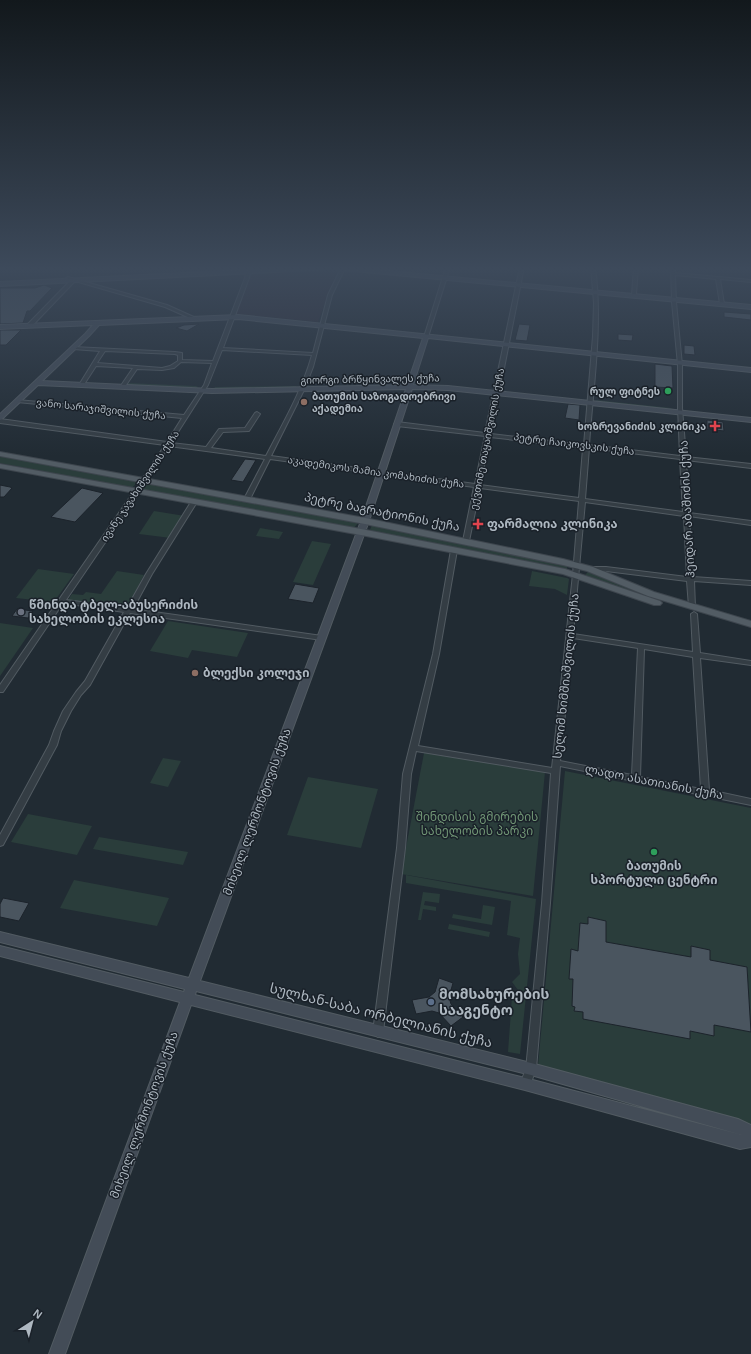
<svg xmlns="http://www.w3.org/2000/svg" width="751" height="1354" font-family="Helvetica,'Noto Sans Georgian',sans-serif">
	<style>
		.medical { fill: #2c2b36 }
		.green { fill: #2a3d3b }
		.building { fill: #4a555f; stroke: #1c232b }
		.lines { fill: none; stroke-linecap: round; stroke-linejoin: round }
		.street-casing { stroke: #525b62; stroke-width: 2 }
		.secondary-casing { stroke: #525b62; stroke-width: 2 }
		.primary-casing { stroke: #3e464e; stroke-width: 2 }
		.street { fill: #343d44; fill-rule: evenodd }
		.secondary { fill: #434c57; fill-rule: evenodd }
		.primary { fill: #525c64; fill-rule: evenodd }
		.leisure-dot { fill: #2e9e5b; stroke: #1a2129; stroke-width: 1.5 }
		.education-dot { fill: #8d6e63; stroke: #1a2129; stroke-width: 1.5 }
		.health-dot { fill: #e0444e; stroke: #1a2129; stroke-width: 1.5 }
		.worship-dot { fill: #6b7280; stroke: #1a2129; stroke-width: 1.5 }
		.service-dot { fill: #5c6f8a; stroke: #1a2129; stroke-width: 1.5 }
		.labels { text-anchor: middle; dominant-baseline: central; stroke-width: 3; stroke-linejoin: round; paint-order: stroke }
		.far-street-label { font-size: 10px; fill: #aeb8c1; stroke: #1a2129 }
		.far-poi-label { font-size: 10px; font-weight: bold; fill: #aeb8c1; stroke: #1a2129; text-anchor: end }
		.street-label { font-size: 12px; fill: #aeb8c1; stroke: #1a2129 }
		.poi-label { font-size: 12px; font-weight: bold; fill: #aeb8c1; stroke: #1a2129; text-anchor: start }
		.park-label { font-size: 12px; fill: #709575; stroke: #1a2129 }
		.near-poi-label { font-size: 14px; font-weight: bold; fill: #aeb8c1; stroke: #1a2129; text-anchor: start }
		.near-street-label { font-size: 14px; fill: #aeb8c1; stroke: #1a2129 }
	</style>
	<rect width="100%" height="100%" fill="#212b33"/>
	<!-- medical -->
	<polygon class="medical" points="325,268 337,270 318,322 236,314 250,272"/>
	<!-- green -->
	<g class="green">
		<polygon points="128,383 196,386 198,387 196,389 127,385"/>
		<polygon points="296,386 297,388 214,389 215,387"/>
		<polygon points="596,400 671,408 673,409 597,402"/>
		<polygon points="0,456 134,481 137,482 133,487 130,488 0,463"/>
		<polygon points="146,484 150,484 358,523 354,528 145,490 143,488"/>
		<polygon points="154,511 185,516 171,538 139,534"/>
		<polygon points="372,525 563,564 567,566 567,569 369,532"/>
		<polygon points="260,528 283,532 279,539 256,536"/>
		<polygon points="312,541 331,544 313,585 293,582"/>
		<polygon points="38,569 74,574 56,599 53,602 16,598"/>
		<polygon points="117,571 144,575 127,608 68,600 72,594 83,595 86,592 101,594"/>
		<polygon points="532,571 567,578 569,579 567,595 555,589 529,586"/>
		<polygon points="588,572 647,596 678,605 646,597 585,575"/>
		<polygon points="168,621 248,633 237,657 192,650 188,658 150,651"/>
		<polygon points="0,623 33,628 0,676"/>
		<polygon points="424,753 545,772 533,896 401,874"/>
		<polygon points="163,758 181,761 168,787 150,783"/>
		<polygon points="565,771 751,808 751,1125 538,1066"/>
		<polygon points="308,777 378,789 361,848 287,835"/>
		<polygon points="28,814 92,826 77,855 11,842"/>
		<polygon points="99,837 188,852 183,865 93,849"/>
		<polygon points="406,875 536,899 520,1054 508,1052 512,997 518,990 512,982 520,974 518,954 520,938 507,935 511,901 406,883"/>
		<polygon points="74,880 169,898 157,926 60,908"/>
		<polygon points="423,892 440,894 439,903 425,901 424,905 436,907 436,911 423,909 421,920 418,920"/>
		<polygon points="483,905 495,907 492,925 452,918 453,914 481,919"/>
		<polygon points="449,924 490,932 489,937 448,929"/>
	</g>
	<!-- building -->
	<g class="building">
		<polygon points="44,285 52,288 30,311 27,311 23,323 0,324 0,288 35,288"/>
		<polygon points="724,312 751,314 751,320 724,317"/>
		<polygon points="199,324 187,331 176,328 184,325"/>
		<polygon points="519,324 530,325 527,341 515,340"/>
		<polygon points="0,330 21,330 6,345 0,345"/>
		<polygon points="618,334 633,335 632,341 618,340"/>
		<polygon points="684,345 694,346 695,355 684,354"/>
		<polygon points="655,364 672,366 673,388 655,387"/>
		<polygon points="568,404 580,405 579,420 565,418"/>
		<polygon points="707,420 723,422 724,431 707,429"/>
		<polygon points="245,459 256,460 243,482 231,480"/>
		<polygon points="0,485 10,487 12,488 4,497 0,497"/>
		<polygon points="82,488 103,493 75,522 51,517"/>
		<polygon points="295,584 319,588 313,603 288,599"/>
		<polygon points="17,609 33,611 28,618 12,616"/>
		<polygon points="3,898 29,903 19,921 0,917 0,904"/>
		<polygon points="588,917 606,921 606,942 691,957 691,946 710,950 710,960 747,967 751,1032 714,1025 714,1036 690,1031 690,1039 583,1019 583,1012 574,1011 575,1007 572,1006 573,979 569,979 571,949 578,951 580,923 588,924"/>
		<polygon points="439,978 453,983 449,997 451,1004 463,1017 451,1026 439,1013 432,1011 416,1014 412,1000 429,997 435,992"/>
	</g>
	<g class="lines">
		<defs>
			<g id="street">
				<path d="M249 267 251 268 249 278 223 348 313 353 328 295 341 268 343 267 345 268 332 295 313 367 304 390 271 456 475 484 485 436 397 426 394 424 397 422 485 433 520 267H524L491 434 584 445 593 336 594 303 591 267H595C603 324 593 387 589 445L680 456 678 408V365L672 302 671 267H675V273L751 280V282L720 279 724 304 722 305 720 304 716 279 675 275 676 302 682 365V408L686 457 751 464V468L686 460 689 513 751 521V525L689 516 693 577 751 581V585L694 581 695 607 692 609 689 607 687 581 606 571 588 570 587 569 588 568 590 567H606L687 577 684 516 585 502 573 634 693 652 691 614 694 612 697 614 700 653 751 661V665L700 658 709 790 751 799V805L560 766 550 903 536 1069 529 1088 525 1089 521 1088 520 1084 526 1069 527 1059 542 903 551 773 416 751 411 774 405 848 383 1032 381 1035 378 1037 375 1035 373 1032 397 848 403 774 433 654 451 550 454 548 457 550 439 654 418 746 552 768 573 574 579 501 480 488 469 541 466 543 463 541 474 487 270 459 250 499 247 501 244 499 265 459 169 446 147 481 66 600 127 608 146 574 191 502 194 500 197 502 152 574 133 609 322 636 325 638 322 640 130 613 90 685 81 695 71 711 61 731 57 745 3 845 0 846V835L49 745 54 731 63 711 76 692 85 681 124 612 63 603 3 692H0V685L141 481 165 445 0 423V419L167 442 182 418 17 402 15 401 17 400 184 415 204 385 212 363 181 362 174 368 162 370 137 369 124 388H122L120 387 133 368 96 366 83 386H81L79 385 100 351 73 349 71 348 73 347 175 352 182 353V360L213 361 245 278 247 268ZM222 350 312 355C302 391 283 423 266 456L211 448 223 432 249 431 260 414 257 412 255 413 245 428 219 429 206 447 171 443 208 385ZM105 351 175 354 178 355V361L170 366 162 368 97 363ZM490 437 583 448 579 498 480 485ZM589 448 680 459 683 512 585 499ZM573 638 638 648 632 775 560 761ZM644 649 693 657 701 789 640 777Z"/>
				<polygon points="446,267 450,267 428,337 424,338 424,337"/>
				<polygon points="634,267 638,267 636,295 634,296 632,295"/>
				<polygon points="68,277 167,305 196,318 192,319 165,307 75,281 32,326 28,326 28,324 71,280 66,278"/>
			</g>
			<g id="secondary">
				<polygon points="308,267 346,267 751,305 751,309 333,269 0,286 0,282"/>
				<path d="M238 315 751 368V372L428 338 413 385 448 386 751 418V422L448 390 412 389 369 521 200 981 531 1063 738 1119 751 1125V1147L740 1149 525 1090 191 1005 65 1354H49L180 1002 0 956V946L184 992 185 989 0 942V932L189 978 361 521 406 389 212 393 38 385 2 419 0 420V414L85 334 93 325 0 329V325ZM238 319 423 338 407 385 212 389 42 381 89 336 99 325ZM196 991 531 1075 742 1135 525 1078 195 995Z"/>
			</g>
			<g id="primary">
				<polygon points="0,452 365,518 563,559 593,567 654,592 751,621 751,627 648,596 587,571 563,565 365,524 0,456"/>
				<polygon points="0,464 361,529 565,569 660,601 662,603 660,605 654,605 563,574 361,535 0,468"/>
			</g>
		</defs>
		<!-- street casing -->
		<use href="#street" class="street-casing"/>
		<!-- secondary casing -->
		<use href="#secondary" class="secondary-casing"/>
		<!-- primary casing -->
		<use href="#primary" class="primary-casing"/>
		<!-- street -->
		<use href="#street" class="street"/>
		<!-- secondary -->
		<use href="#secondary" class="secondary"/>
		<!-- primary -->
		<use href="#primary" class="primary"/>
	</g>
	<!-- sky -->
	<linearGradient id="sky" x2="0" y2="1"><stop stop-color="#12181c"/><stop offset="0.59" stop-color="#3d4a5b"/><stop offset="1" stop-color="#3d4a5b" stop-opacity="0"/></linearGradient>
	<rect width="751" height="456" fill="url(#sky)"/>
	<!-- markers -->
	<g class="leisure-dot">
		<circle cx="668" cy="391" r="4"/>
		<circle cx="654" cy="852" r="4"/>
	</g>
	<g class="education-dot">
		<circle cx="304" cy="402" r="4"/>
		<circle cx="195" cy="673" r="4"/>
	</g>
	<g class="health-dot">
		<path d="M713 420h4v4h4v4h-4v4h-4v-4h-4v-4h4z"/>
		<path d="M476 518h4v4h4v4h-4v4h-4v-4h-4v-4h4z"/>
	</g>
	<circle class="worship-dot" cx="21" cy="612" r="4"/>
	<circle class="service-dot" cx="431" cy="1002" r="4"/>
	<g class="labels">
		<!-- far-street labels -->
		<g class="far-street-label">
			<text transform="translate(370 379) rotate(-1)">გიორგი ბრწყინვალეს ქუჩა</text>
			<text transform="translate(101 409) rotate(6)">ვანო სარაჯიშვილის ქუჩა</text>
			<text transform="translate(487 439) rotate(-79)">ექვთიმე თაყაიშვილის ქუჩა</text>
			<text transform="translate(574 444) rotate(7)">პეტრე ჩაიკოვსკის ქუჩა</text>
			<text transform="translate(376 472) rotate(8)">აკადემიკოს მამია კომახიძის ქუჩა</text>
			<text transform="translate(140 486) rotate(-56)">ივანე ჯავახიშვილის ქუჩა</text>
		</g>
		<!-- far-poi labels -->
		<g class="far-poi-label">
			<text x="660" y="391">რულ ფიტნეს</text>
			<text x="312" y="396" text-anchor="start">ბათუმის საზოგადოებრივი<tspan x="312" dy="12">აქადემია</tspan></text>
			<text x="706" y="426">ხოზრევანიძის კლინიკა</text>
		</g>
		<!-- street labels -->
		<g class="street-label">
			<text transform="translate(687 509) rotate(-93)">ჰეიდარ აბაშიძის ქუჩა</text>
			<text transform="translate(382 512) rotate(11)">პეტრე ბაგრატიონის ქუჩა</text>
			<text transform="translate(566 676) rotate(-84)">სელიმ ხიმშიაშვილის ქუჩა</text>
			<text transform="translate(654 782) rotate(11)">ლადო ასათიანის ქუჩა</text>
			<text transform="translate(257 812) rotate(-70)">მიხეილ ლერმონტოვის ქუჩა</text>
			<text transform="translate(144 1115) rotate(-70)">მიხეილ ლერმონტოვის ქუჩა</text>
		</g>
		<!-- poi labels -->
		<g class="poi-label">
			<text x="487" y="524">ფარმალია კლინიკა</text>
			<text x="29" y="605">წმინდა ტბელ-აბუსერიძის<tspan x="29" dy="14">სახელობის ეკლესია</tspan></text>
			<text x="203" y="673">ბლექსი კოლეჯი</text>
			<text x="654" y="866" text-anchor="middle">ბათუმის<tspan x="654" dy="14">სპორტული ცენტრი</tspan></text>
		</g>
		<!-- park labels -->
		<g class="park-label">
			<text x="477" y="817">შინდისის გმირების<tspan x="477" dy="14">სახელობის პარკი</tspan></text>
		</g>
		<!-- near-poi labels -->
		<g class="near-poi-label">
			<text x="439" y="994">მომსახურების<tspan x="439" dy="16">სააგენტო</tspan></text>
		</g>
		<!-- near-street labels -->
		<g class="near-street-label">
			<text transform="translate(381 1015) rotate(14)">სულხან-საბა ორბელიანის ქუჩა</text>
		</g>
	</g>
	<!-- north arrow -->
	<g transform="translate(32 1322) rotate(36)" stroke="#1a2129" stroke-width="3" paint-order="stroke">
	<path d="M0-3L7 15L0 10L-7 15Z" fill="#aeb8c1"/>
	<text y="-6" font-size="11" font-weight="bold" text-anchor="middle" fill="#aeb8c1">N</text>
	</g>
</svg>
